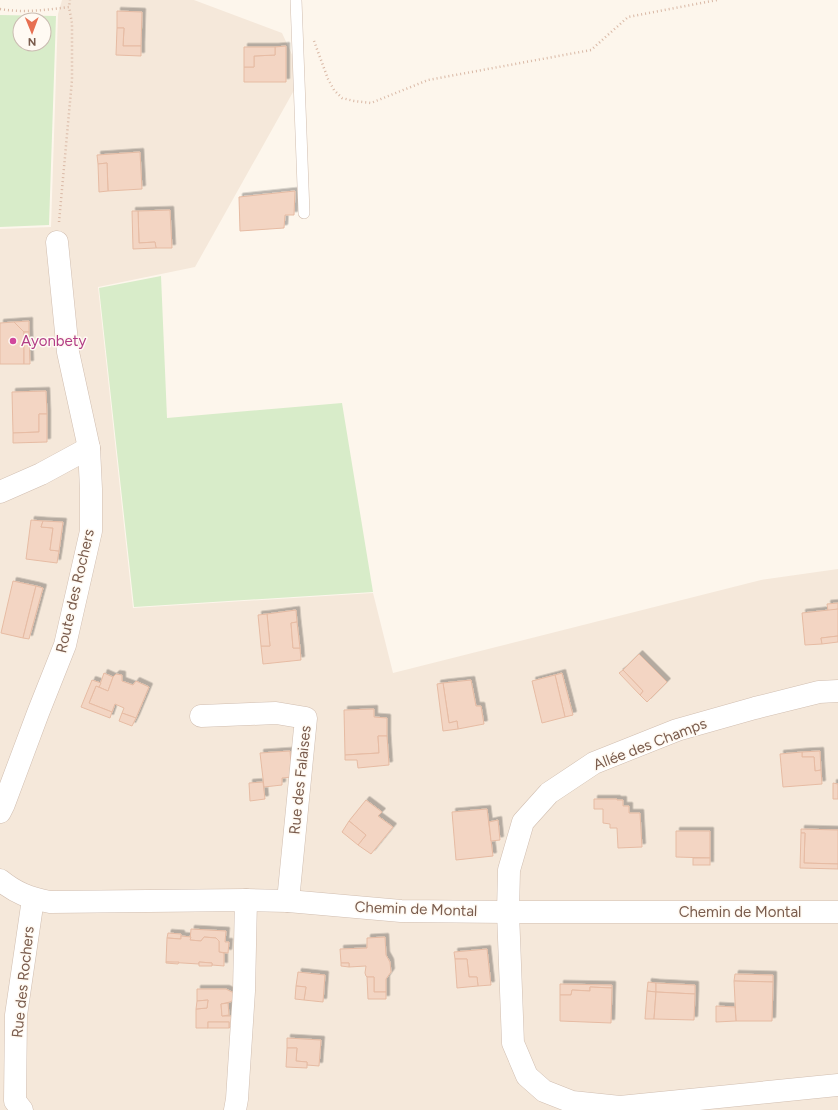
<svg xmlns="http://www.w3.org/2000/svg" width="838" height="1110" font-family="Figtree,sans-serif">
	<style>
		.residential { fill: #f5e8da }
		.green { fill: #d8ecc9; fill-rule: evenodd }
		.building { fill: #f3d5c3; stroke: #e6bba3; filter: url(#shadow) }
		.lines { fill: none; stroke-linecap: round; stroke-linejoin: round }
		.service-casing { stroke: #d1beb0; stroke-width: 12 }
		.minor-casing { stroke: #d1beb0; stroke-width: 23 }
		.path { stroke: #d9b8a5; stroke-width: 2.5; stroke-dasharray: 1 3; stroke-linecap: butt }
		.service { stroke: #fff; stroke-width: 11 }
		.minor { stroke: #fff; stroke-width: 22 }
		.hotel-dot { fill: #d1479c; stroke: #fffaf3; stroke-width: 1.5 }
		.labels { text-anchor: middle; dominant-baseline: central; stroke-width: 3; stroke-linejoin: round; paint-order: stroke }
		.hotel-label { font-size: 15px; fill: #b23c85; stroke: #fffaf3; text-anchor: start }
		.street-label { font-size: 15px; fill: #7a5c4d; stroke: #fffaf3 }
	</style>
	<defs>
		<filter id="shadow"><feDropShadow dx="3.5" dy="-3.5" stdDeviation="0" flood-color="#0004"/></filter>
	</defs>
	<rect width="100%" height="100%" fill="#fdf6ec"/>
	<!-- residential -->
	<polygon class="residential" points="62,0 194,0 282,33 302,76 195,267 98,287 133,608 373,593 393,673 761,580 838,569 838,1110 0,1110 0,229 51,227 58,14"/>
	<!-- green -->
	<g class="green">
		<path d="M0 15 56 16 49 225 0 227ZM20 20H44V44H20Z"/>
		<polygon points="161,276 167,418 342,403 373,592 134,607 99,288"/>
	</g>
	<!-- building -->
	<g class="building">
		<polygon points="117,11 142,12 141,46 123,46 124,28 117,28"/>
		<polygon points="117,28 124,28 123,46 141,46 141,56 116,55"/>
		<polygon points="286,46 286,82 244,82 244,67 254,67 254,56 275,55 275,47"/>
		<polygon points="244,47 275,47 275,55 254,56 254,67 244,67"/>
		<polygon points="140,152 142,189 108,191 107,163 98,164 97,155"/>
		<polygon points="107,163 108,191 99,192 98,164"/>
		<polygon points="295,191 294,215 285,215 284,228 240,231 239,197"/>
		<polygon points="170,210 172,248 156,248 155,242 139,243 138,211"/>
		<polygon points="132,211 138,211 139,243 155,242 156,248 133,249"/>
		<polygon points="29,321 29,332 24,332 14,322"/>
		<polygon points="14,322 24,332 24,364 0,364 0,323"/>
		<polygon points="24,332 29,332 30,364 24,364"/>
		<polygon points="46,391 47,414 39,414 39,432 13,433 12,392"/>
		<polygon points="39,414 47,414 47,442 13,443 13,433 39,432"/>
		<polygon points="31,520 43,521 41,527 53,528 50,550 59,551 57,563 26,559"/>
		<polygon points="43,521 63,522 59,551 50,550 53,528 41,527"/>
		<polygon points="13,581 36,586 23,638 1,633"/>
		<polygon points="36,586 43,588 29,639 23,638"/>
		<polygon points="838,603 838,609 828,611 827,604"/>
		<polygon points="838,609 838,636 821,638 822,644 805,645 802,613"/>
		<polygon points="296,610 297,622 291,623 293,648 300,648 301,660 263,664 261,646 270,646 267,614"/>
		<polygon points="267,614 270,646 261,646 258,615"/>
		<polygon points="297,622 300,648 293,648 291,623"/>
		<polygon points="838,636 838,642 822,644 821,638"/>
		<polygon points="639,654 667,682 647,702 640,695 643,691 623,670"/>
		<polygon points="623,670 643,691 640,695 619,673"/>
		<polygon points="104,673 113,677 108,691 99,687"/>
		<polygon points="562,673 573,715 565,717 555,675"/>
		<polygon points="116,674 122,675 122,681 133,685 136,681 149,687 136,718 122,713 124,708 115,704 112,712 89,703 96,686 108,691 113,677"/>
		<polygon points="555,675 565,717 542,723 532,681"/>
		<polygon points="92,680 101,683 99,687 96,686 89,703 112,712 110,718 81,707"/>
		<polygon points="471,680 476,706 481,706 484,724 458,729 457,721 449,723 443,683"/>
		<polygon points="443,683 449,723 457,721 458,729 443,731 437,684"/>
		<polygon points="374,709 374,717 387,718 387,736 378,736 379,753 345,755 344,710"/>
		<polygon points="122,713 136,718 132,726 119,721"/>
		<polygon points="378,736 387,736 389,765 358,768 357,760 345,760 345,755 379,753"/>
		<polygon points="290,751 292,777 282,778 282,785 264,787 260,753"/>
		<polygon points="820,751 821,770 815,771 814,757 802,757 802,752"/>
		<polygon points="802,752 802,757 814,757 815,771 821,770 822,784 783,787 780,754"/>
		<polygon points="263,782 265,799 250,801 249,783"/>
		<polygon points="833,783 838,784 838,799 833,799"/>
		<polygon points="594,799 617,799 617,800 623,800 623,806 629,806 629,813 640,813 642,847 618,848 617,828 610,828 610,824 603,823 603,809 594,809"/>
		<polygon points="366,800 382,812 378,816 393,827 371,854 358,845 366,835 349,821"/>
		<polygon points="487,809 493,856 456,860 452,812"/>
		<polygon points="498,820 500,840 491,841 489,822"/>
		<polygon points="349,821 366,835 358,845 342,832"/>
		<polygon points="801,829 838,830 838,864 804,863 805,833 801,833"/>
		<polygon points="676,831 710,831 710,858 676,857"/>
		<polygon points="801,833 805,833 804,863 838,864 838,869 800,868"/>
		<rect x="693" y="858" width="17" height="7"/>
		<polygon points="191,929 226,931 225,942 229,942 228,953 219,952 219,941 216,938 204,937 201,941 190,940"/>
		<polygon points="168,933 181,934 181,939 167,938"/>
		<polygon points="181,936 191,937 190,940 201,941 204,937 216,938 219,941 219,952 224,953 224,966 212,965 212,963 199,962 199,964 166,962 167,938 181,939"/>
		<polygon points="385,937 386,955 390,962 391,972 386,979 386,992 374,992 374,977 367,977 366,976 365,973 366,966 349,967 349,963 341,963 340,949 367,948 367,938"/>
		<polygon points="487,949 491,985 478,986 477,977 469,977 467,959 455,959 454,952"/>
		<polygon points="455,959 467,959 469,977 477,977 478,986 457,988"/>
		<polygon points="166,962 179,962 178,964 166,963"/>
		<polygon points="199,962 212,963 212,966 199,966"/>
		<polygon points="341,963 349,963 349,967 341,966"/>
		<polygon points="298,972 325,975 323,1002 304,1000 306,987 296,986"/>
		<polygon points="735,974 773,975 773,982 734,981"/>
		<polygon points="367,977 374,977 374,992 386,992 386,999 368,999"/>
		<polygon points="734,981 773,982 772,1021 736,1021"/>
		<polygon points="648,982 656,983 656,992 647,991"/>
		<polygon points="656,983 695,985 695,994 656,992"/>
		<polygon points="560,984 612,985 612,988 590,987 590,991 572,990 571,995 560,995"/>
		<polygon points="296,986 306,987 304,1000 295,999"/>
		<polygon points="590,987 612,988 611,1023 560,1021 560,995 571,995 572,990 590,991"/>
		<polygon points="197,989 226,989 234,993 235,999 230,1002 221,1004 222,1016 232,1016 233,1024 229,1028 229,1022 208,1022 208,1028 196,1028 196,1009 207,1008 208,1000 197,1001"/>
		<polygon points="647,991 656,992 654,1019 645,1019"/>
		<polygon points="656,992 695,994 694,1020 654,1019"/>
		<polygon points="208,1000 207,1008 196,1009 197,1001"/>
		<polygon points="228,1003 229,1015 222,1016 221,1004"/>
		<polygon points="716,1006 735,1007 736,1021 716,1022"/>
		<rect x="208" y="1022" width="21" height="6"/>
		<polygon points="287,1038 321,1040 319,1066 307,1065 307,1062 296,1061 297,1048 287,1048"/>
		<polygon points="287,1048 297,1048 296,1061 307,1062 307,1068 286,1067"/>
	</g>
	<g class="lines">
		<defs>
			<polyline id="service" points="296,0 304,213"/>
			<g id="minor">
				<polyline points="0,492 41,474 89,448"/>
				<polyline points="838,691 819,692 755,708 677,730 594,763 549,793 523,822 509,870 508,912 513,1043 527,1076 544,1091 572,1102 620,1107 838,1085"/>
				<polyline points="201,716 276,713 306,718 288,901"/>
				<polyline points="0,812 4,804 38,713 65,645 91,531 91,489 89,448 68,352 57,242"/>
				<path d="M0 880C16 893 29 898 50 902L246 900 288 901 401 911 508 912H838"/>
				<polyline points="22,1110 15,1101 16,1015 33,899"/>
				<polyline points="235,1110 237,1099 244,991 246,900"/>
			</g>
		</defs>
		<!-- service casing -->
		<use href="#service" class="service-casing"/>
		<!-- minor casing -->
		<use href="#minor" class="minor-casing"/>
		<!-- path -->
		<g class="path">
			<path d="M0 9C23 13 46 10 69 7L70 0"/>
			<polyline points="314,41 328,79 334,90 342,98 354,101 371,103 428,80 591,50 628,17 717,0"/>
			<polyline points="59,222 72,80 72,23 69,7"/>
		</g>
		<!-- service -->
		<use href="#service" class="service"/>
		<!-- minor -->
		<use href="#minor" class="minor"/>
	</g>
	<!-- markers -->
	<circle class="hotel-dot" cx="13" cy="341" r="4"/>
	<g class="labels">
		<!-- hotel labels -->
		<g class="hotel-label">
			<text x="21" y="341">Ayonbety</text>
		</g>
		<!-- street labels -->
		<g class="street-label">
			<text transform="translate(75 591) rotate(-77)">Route des Rochers</text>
			<text transform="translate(650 744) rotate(-21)">Allée des Champs</text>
			<text transform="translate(300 780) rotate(-84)">Rue des Falaises</text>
			<text transform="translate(416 909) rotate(2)">Chemin de Montal</text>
			<text x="740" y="912">Chemin de Montal</text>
			<text transform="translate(23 982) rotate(-84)">Rue des Rochers</text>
		</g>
	</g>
	<!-- north arrow -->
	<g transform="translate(32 32) rotate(179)"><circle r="19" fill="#fffaf3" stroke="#cabbb1"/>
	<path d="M0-3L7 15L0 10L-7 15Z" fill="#e76f51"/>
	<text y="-6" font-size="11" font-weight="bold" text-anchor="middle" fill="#7a5c4d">N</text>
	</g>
</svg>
